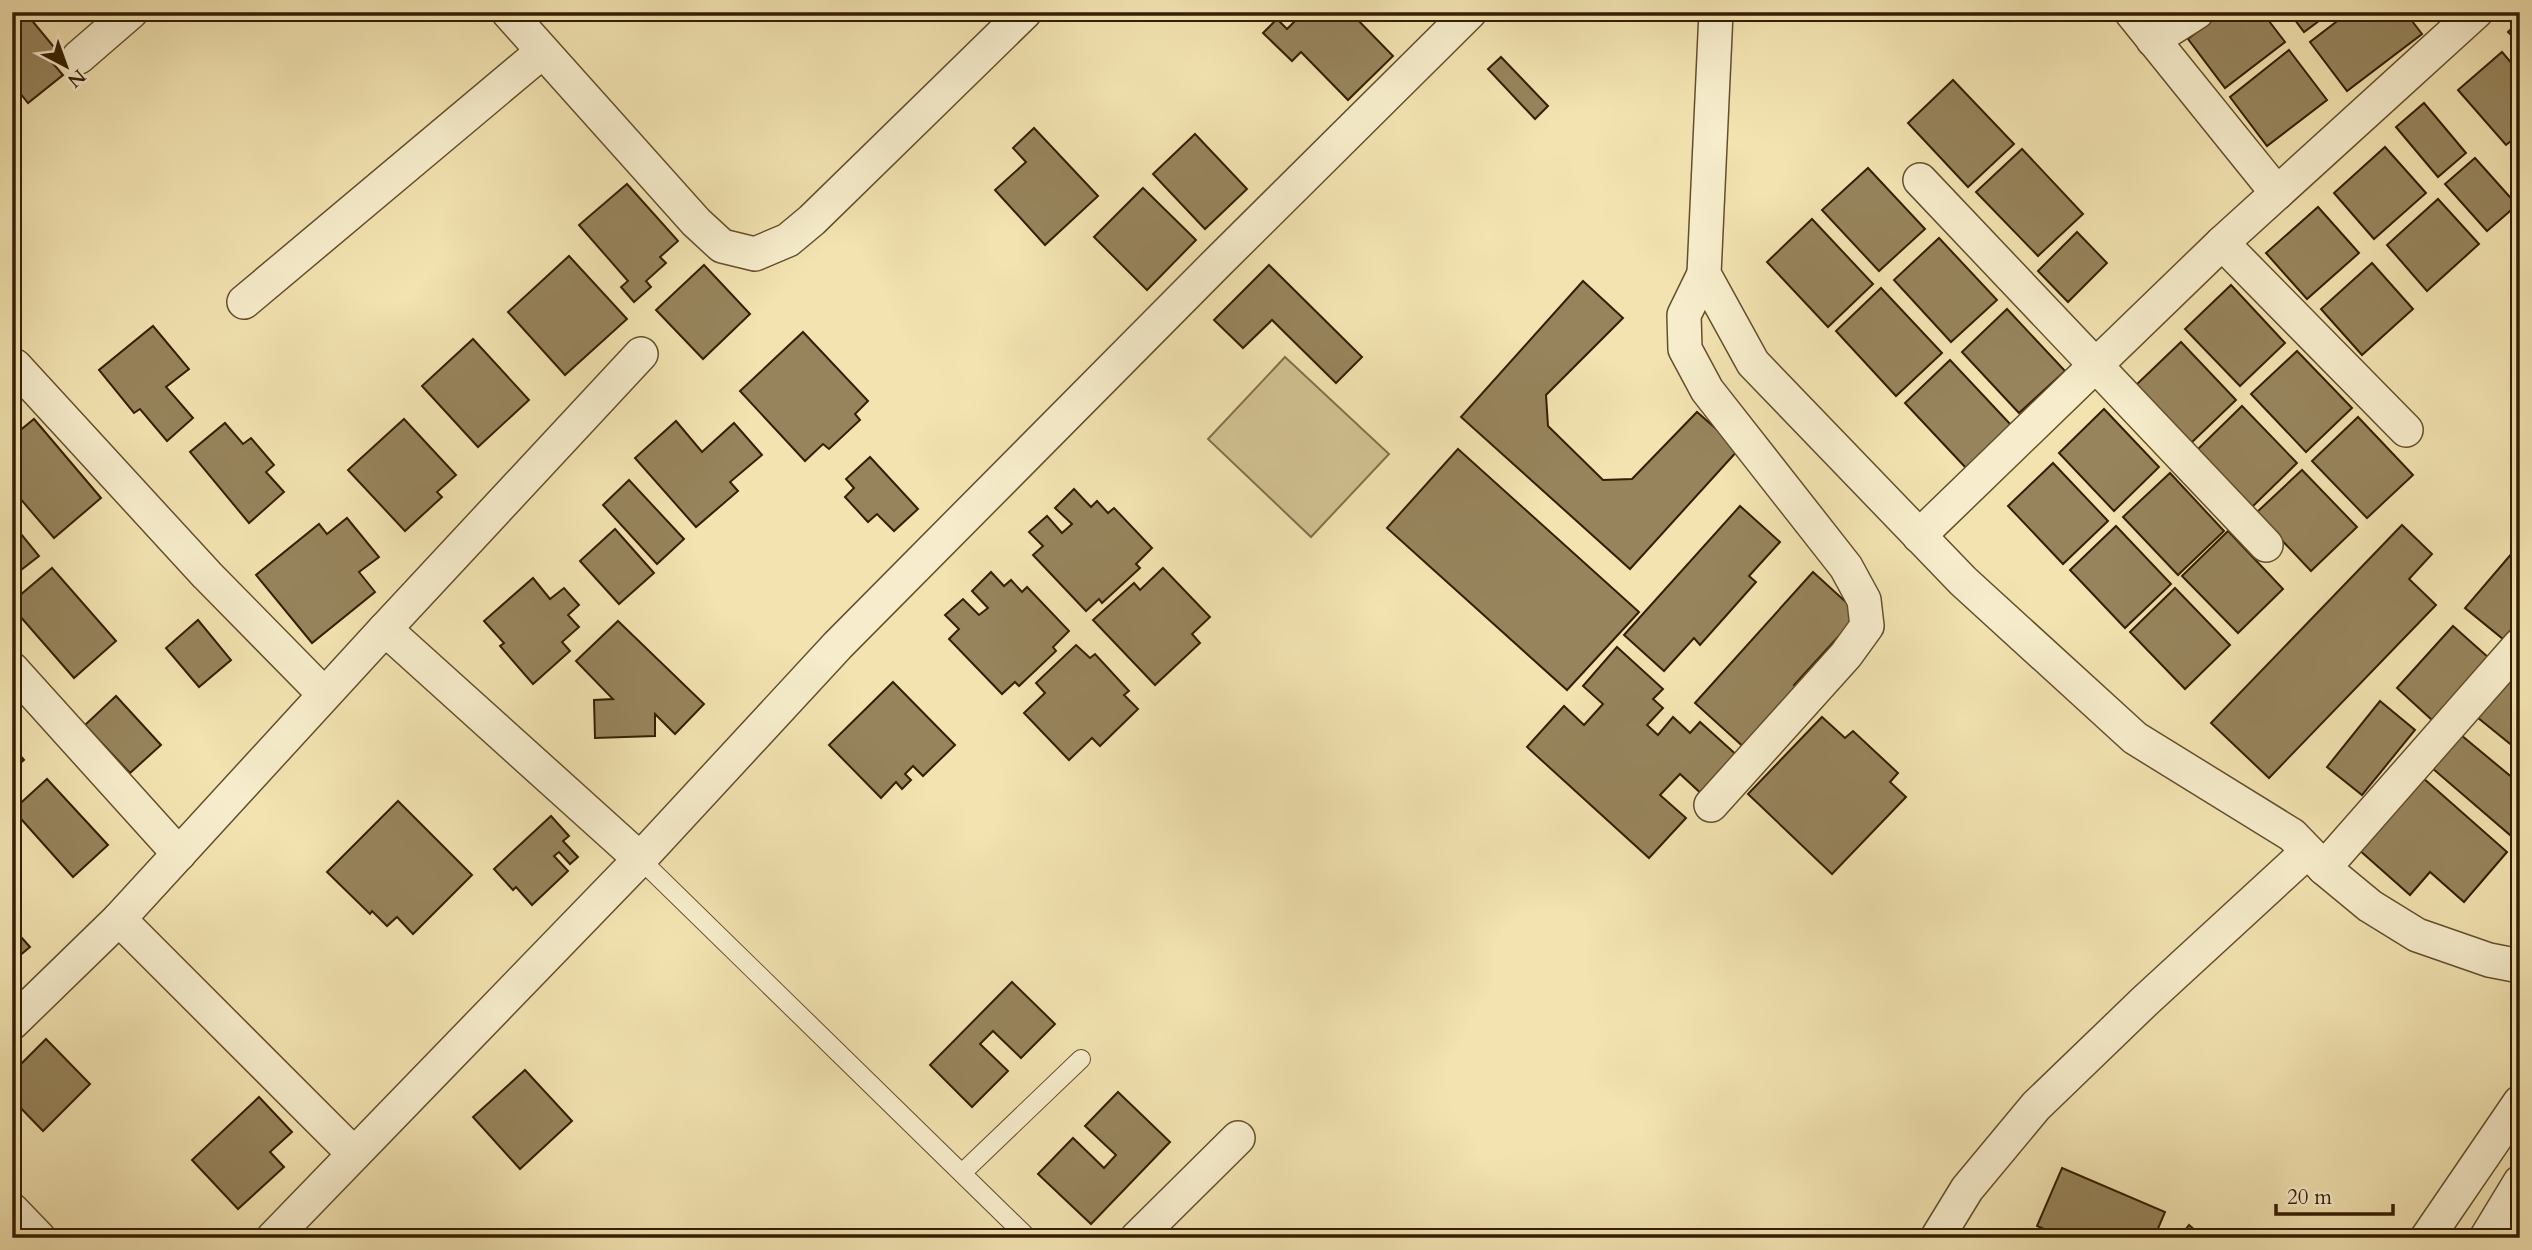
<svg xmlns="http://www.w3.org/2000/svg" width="2532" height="1250" font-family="Cardo,serif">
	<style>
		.green { fill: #d2c293; stroke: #84704a; stroke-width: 2 }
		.building { fill: #97845c; stroke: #351e00; stroke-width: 2 }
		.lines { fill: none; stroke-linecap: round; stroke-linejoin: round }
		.lane-casing { stroke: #644f2c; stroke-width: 20 }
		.street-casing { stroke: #644f2c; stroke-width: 36 }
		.lane { stroke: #f7edcc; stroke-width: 18 }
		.street { stroke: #f7edcc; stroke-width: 33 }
	</style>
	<rect width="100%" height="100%" fill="#f2e3b1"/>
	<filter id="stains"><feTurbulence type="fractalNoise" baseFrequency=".00286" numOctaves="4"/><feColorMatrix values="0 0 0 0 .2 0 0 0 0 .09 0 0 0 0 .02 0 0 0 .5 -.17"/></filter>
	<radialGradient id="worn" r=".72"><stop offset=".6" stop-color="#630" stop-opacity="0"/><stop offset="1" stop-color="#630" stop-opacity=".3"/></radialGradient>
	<!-- green -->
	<polygon class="green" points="1285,357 1389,454 1311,537 1208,439"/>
	<!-- building -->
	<g class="building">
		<polygon points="12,12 25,12 58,52 50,60 63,75 28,103 16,88 12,92"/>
		<polygon points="1304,12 1350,12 1393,56 1348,100 1301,52 1292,61 1263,33 1277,19 1287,29"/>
		<polygon points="2003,12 2021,12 2010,21"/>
		<polygon points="2222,12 2262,12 2285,42 2225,88 2188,39"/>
		<polygon points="2289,12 2331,12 2304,32"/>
		<polygon points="2349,12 2405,12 2422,34 2347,91 2310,42"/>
		<polygon points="2520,20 2520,44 2508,32"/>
		<polygon points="2289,50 2327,100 2267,146 2230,97"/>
		<polygon points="2502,52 2520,73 2520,134 2506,145 2458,90"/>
		<polygon points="1501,57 1548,106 1535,119 1488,69"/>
		<polygon points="1953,80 2014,144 1968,187 1908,123"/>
		<polygon points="2424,103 2466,153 2438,177 2396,127"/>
		<polygon points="1034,128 1098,196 1045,245 995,190 1026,162 1013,148"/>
		<polygon points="1195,134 1247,189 1205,229 1153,174"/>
		<polygon points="2385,147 2426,193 2374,239 2334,193"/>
		<polygon points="2022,149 2083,214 2038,256 1976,192"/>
		<polygon points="2475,158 2517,205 2487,231 2445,184"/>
		<polygon points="1868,168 1925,229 1879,271 1822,210"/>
		<polygon points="627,184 678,241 660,257 666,263 646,281 651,287 634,302 621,287 628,281 579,225"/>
		<polygon points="1143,188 1196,240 1147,290 1094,237"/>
		<polygon points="2438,199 2479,244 2427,291 2387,245"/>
		<polygon points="2318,207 2359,253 2307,299 2266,253"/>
		<polygon points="1812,219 1873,284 1828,327 1767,262"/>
		<polygon points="2077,232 2107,263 2068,302 2038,271"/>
		<polygon points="1939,238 1997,300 1951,342 1894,280"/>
		<polygon points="569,256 627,319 565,375 508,312"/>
		<polygon points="2372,263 2413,309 2362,355 2321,309"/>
		<polygon points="704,265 750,314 703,359 656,310"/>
		<polygon points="1269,265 1362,357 1336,383 1272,320 1243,348 1214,320"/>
		<polygon points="1583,281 1623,318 1546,395 1548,426 1603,480 1632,479 1697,412 1739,449 1630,569 1461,417"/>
		<polygon points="2231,285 2285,343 2240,386 2185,329"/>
		<polygon points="1881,288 1942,353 1896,396 1836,331"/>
		<polygon points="2007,309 2065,371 2019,413 1962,352"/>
		<polygon points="153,326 189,369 166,387 193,418 167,441 140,409 134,413 99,370"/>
		<polygon points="803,332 868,401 855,414 860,420 829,449 823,444 805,461 740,391"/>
		<polygon points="473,339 529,400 478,447 422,386"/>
		<polygon points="2181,342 2236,400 2190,444 2135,386"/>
		<polygon points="2297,351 2352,408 2306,452 2251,394"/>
		<polygon points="1950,360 2011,425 1966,468 1905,403"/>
		<polygon points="2242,406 2297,463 2252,507 2197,450"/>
		<polygon points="2104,409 2159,467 2114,511 2059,453"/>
		<polygon points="2358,417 2413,475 2367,518 2312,461"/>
		<polygon points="34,419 101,498 54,538 12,489 12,437"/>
		<polygon points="404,419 456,475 437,492 442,497 405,531 348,470"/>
		<polygon points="676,421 702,452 734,423 762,455 730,482 738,491 696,527 635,458"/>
		<polygon points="225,423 243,444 251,438 274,465 266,472 284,492 249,523 190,452"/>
		<polygon points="1458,449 1639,612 1567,690 1387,528"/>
		<polygon points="870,457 918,509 894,531 877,514 868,522 845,497 854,488 846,479"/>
		<polygon points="2053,463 2108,521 2063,564 2008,506"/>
		<polygon points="2302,470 2357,527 2311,571 2256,513"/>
		<polygon points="2170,473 2224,531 2178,575 2123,517"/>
		<polygon points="629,480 684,539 657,564 603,505"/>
		<polygon points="1074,489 1091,507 1097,501 1108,513 1114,508 1152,548 1136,564 1140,568 1102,603 1099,599 1086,611 1033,555 1043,546 1029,532 1047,516 1062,533 1072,524 1055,508"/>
		<polygon points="1740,506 1780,542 1749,576 1756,582 1700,645 1694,638 1664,671 1624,635"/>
		<polygon points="347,518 379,557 359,572 375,592 312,643 256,575 319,524 327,534"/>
		<polygon points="12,523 39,556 12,577"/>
		<polygon points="2402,525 2432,554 2409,579 2436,605 2269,778 2211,723"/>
		<polygon points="2116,526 2171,584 2125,628 2070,570"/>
		<polygon points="615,529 654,573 619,604 580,561"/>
		<polygon points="2228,531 2283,589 2238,633 2182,576"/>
		<polygon points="2519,545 2520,620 2503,639 2465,608"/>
		<polygon points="52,568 116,641 74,678 12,607 12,602"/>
		<polygon points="1163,568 1210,617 1192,634 1200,643 1155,685 1093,620 1134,583 1140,590"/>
		<polygon points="991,572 1004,586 1011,580 1022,592 1027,587 1069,631 1053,647 1056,651 1019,686 1015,682 1002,694 949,639 959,629 945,615 963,599 979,615 988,608 972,591"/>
		<polygon points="1813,572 1859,614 1794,685 1801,690 1747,750 1695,703"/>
		<polygon points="533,578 550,599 564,588 579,605 568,615 579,627 562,642 570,651 533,684 500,646 504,643 484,621"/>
		<polygon points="2175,588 2230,645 2185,689 2130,632"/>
		<polygon points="198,620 231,660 199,687 166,648"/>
		<polygon points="618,621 704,704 675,734 655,714 655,736 595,738 594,700 613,699 576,661"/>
		<polygon points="2453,626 2489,658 2432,720 2397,688"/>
		<polygon points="1076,645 1090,658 1095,654 1129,691 1124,695 1138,709 1100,746 1092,738 1069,760 1024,713 1045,693 1036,683"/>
		<polygon points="1617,647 1663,689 1653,699 1663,708 1647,725 1658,735 1673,717 1690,733 1700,722 1740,758 1705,797 1680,774 1660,795 1686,818 1649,858 1527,747 1564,706 1584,725 1603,704 1583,686"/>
		<polygon points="2509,678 2520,687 2520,752 2477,717"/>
		<polygon points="893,682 955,745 923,776 913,766 905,774 911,780 902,789 896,782 881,798 829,745"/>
		<polygon points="116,696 161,745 130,773 85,725"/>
		<polygon points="2380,701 2415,730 2362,795 2327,767"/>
		<polygon points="1822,717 1845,738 1853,731 1898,773 1890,782 1906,797 1832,874 1748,794"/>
		<polygon points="2461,735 2520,784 2520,824 2510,835 2432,768"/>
		<polygon points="12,746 24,760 12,770"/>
		<polygon points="2422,777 2507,852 2464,902 2430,872 2410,895 2358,849"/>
		<polygon points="47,779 108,845 73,877 13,810"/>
		<polygon points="398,801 472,875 413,934 397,917 387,926 372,911 370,914 327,872"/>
		<polygon points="551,816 569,836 563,841 578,857 570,864 559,852 554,856 568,871 532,905 516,887 513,890 494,869"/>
		<polygon points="12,927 30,947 12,962"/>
		<polygon points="1012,982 1055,1024 1021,1058 993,1031 980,1044 1008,1071 972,1107 930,1065"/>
		<polygon points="46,1039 90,1084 43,1131 12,1099 12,1073"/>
		<polygon points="525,1070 572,1121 520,1169 473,1117"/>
		<polygon points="1118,1092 1170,1142 1091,1224 1038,1174 1073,1138 1104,1168 1116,1155 1085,1126"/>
		<polygon points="259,1097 292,1132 270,1152 284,1167 238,1209 192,1160"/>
		<polygon points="2062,1168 2165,1212 2154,1238 2065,1238 2037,1226"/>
		<polygon points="2189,1225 2204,1238 2179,1238"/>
	</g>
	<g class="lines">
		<defs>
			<g id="lane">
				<polyline points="640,859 1028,1238"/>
				<polyline points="962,1173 1081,1059"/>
			</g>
			<g id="street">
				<polyline points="508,12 696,222 722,246 755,254 788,240 812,220 1025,12"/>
				<polyline points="1716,12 1704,274 1753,363 1963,581 2135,738 2292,835 2324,868 2370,906 2417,935 2489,960 2520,966"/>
				<polyline points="2131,12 2277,193"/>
				<polyline points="2153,40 2197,12"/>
				<polyline points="79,57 131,12"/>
				<polyline points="1920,180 2266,545"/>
				<polyline points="2222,243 2406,430"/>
				<polyline points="1704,274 1684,315 1685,349 1707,390 1846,567 1864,600 1867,626 1846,655 1711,805"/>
				<polyline points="244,302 542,52"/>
				<polyline points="12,368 15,366 207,575 324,694"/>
				<polyline points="1919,536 2222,243 2476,12"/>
				<polyline points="385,629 641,354"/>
				<polyline points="12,669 179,854"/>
				<polyline points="2324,868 2520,645"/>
				<polyline points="119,919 385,629 640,859"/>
				<polyline points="12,1023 119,919 354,1154"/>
				<polyline points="12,1210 39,1238"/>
				<polyline points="273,1238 640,859 838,645 1219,261 1470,12"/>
				<polyline points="1137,1238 1238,1138"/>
				<polyline points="1937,1238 1967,1189 2036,1106 2145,1001 2307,852"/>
				<polyline points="2427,1238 2520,1102"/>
				<polyline points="2486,1238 2520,1182"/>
			</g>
		</defs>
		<!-- lane casing -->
		<use href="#lane" class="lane-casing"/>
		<!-- street casing -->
		<use href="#street" class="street-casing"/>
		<!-- lane -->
		<use href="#lane" class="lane"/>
		<!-- street -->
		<use href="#street" class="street"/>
	</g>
	<!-- margin -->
	<rect width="2532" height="1250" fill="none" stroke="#f2e3b1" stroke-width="42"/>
	<rect x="14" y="14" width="2504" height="1222" fill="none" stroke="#351e00" stroke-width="3.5"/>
	<rect x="21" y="21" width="2490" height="1208" fill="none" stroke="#351e00" stroke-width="2"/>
	<!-- north arrow -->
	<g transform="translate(66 66) rotate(139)" stroke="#f7edcc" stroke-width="5" paint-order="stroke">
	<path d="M0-5L12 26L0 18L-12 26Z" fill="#351e00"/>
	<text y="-10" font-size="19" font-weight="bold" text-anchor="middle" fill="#351e00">N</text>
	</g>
	<!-- scale -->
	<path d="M2276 1204v10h117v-10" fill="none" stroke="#351e00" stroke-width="3.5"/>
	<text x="2287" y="1204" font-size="21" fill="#351e00" stroke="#f7edcc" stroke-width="5" paint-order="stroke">20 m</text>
	<rect width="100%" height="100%" filter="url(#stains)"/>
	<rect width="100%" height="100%" fill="url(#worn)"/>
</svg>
